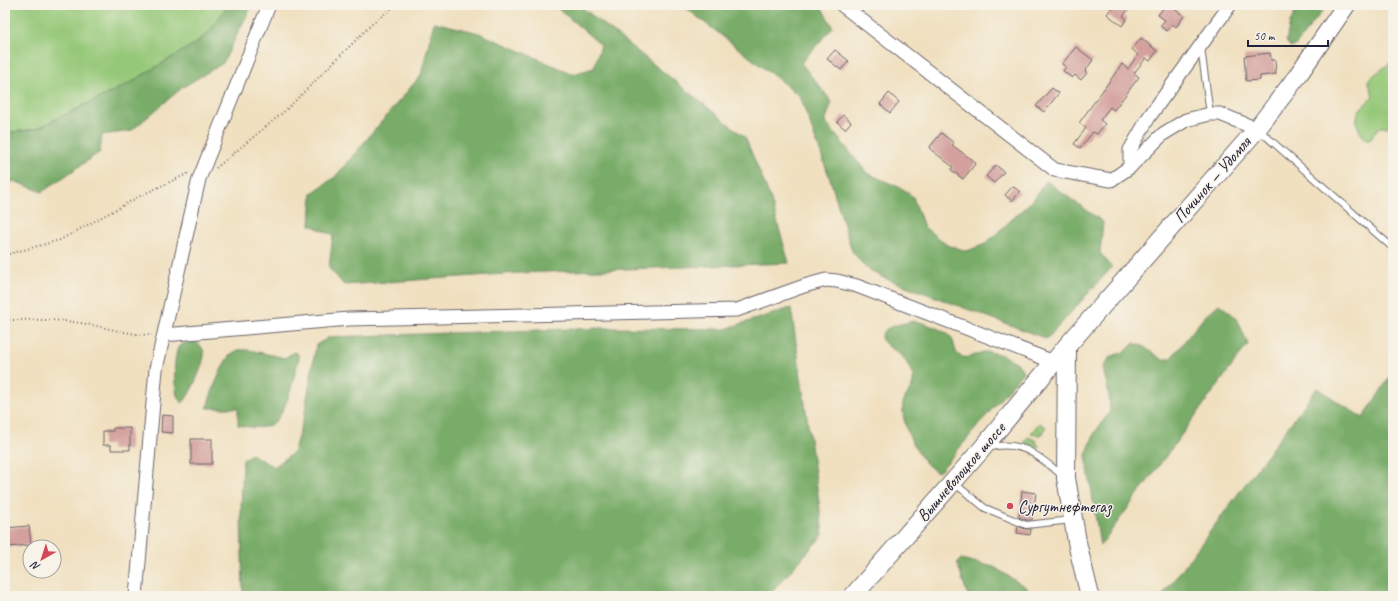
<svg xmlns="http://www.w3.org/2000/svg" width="1398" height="601" font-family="Caveat,sans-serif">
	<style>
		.green { fill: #95c878; stroke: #5c755a }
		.forest { fill: #78ac68; stroke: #4d6752 }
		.building { fill: #d3a09d }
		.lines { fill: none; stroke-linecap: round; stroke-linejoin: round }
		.service-casing { stroke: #6a646a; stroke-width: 8 }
		.minor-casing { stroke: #6a646a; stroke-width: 15 }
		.secondary-casing { stroke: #6a646a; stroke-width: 20 }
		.path { stroke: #6a646a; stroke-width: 2; stroke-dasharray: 1 3; stroke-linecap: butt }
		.service { stroke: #fff; stroke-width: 6 }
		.minor { stroke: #fff; stroke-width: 13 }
		.secondary { stroke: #fff; stroke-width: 18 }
		.poi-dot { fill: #d1495b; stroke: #f7f3e8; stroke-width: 1.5 }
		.labels { text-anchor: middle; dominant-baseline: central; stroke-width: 3; stroke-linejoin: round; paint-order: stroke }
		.street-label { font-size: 17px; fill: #22223b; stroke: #f7f3e8 }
		.poi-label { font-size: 17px; fill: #22223b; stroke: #f7f3e8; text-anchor: start }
	</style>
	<rect width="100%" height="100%" fill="#f7f3e8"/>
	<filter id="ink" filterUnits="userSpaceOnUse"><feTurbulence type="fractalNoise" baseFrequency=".025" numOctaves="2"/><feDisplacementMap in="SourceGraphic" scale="8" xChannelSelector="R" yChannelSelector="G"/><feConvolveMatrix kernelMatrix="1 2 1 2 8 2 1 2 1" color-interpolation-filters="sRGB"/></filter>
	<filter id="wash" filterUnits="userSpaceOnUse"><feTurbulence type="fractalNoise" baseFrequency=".012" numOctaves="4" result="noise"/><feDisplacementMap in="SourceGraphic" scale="16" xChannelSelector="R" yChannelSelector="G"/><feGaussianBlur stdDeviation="0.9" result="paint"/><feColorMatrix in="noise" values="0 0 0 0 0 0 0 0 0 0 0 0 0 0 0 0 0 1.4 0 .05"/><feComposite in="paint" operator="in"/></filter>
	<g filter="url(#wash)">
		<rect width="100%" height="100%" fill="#f0e0c0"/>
		<!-- green -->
		<g class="green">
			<polygon points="5,5 228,5 209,32 196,43 126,85 36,129 5,133"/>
			<path d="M1393 61V121L1387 127H1380L1370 139H1366C1357 132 1353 116 1362 107 1366 103 1370 101 1373 95L1368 81C1370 77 1388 65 1393 61Z"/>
			<polygon points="1039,423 1046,427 1043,434 1040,433 1039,436 1031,433"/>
			<polygon points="1028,437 1037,441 1036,444 1039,445 1038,448 1024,442"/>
		</g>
		<!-- forest -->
		<g class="forest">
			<polygon points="228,5 252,5 223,63 183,87 131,131 102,135 100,152 42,192 14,181 5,186 5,133 36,129 126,85 196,43 209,32"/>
			<polygon points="554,5 579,5 745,137 770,197 789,263 518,273 344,285 329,268 333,235 310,225 312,193 335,177 421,75 434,22 479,33 573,74 594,68 601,45"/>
			<polygon points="682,5 820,5 833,27 801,63 832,102 825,122 867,173 903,189 913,197 924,227 947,245 967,251 985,244 1033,200 1046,181 1103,222 1100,253 1112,267 1047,339 882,277 865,267 852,251 830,179 800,96"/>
			<polygon points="1298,5 1327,5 1295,46 1291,48 1286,41 1290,23"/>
			<polygon points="1219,304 1237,318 1248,344 1100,546 1086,455 1095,432 1110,412 1109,395 1103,368 1110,357 1126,351 1134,343 1144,347 1163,360 1171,358 1205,316"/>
			<polygon points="791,308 818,494 823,535 768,596 243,596 241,510 243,460 251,454 274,467 293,453 304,417 316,345 330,337 601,328 725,329"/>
			<path d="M914 321C923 322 945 330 951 337 956 344 953 355 963 357 971 359 977 353 984 352 996 351 1020 360 1023 372L941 470 937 472C919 463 900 424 903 403 905 394 915 388 913 378 912 371 905 358 899 354 892 347 888 349 881 338 882 325 904 324 914 321Z"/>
			<path d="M190 341C196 341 202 345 204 352 206 360 189 399 182 403 172 397 173 355 179 346Z"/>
			<path d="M238 350H249L285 358 294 352 297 353 299 358C294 375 287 414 272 424 263 430 247 427 238 425V408H207C209 398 223 362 230 355 232 353 235 352 238 350Z"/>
			<polygon points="1393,372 1393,596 1162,596 1317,388 1363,418"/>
			<polygon points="961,559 994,567 1027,588 1035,596 968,596 957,563"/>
		</g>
		<g id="blocks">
			<!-- building -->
			<g class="building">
				<polygon points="1114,5 1132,5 1123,16 1127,19 1122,26 1107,14"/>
				<polygon points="1166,5 1169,5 1184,16 1176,27 1172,24 1167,31 1160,26 1165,20 1158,15"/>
				<polygon points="1141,38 1157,51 1150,61 1146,58 1134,73 1139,77 1114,110 1110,107 1100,120 1105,124 1097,134 1093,132 1080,148 1074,144 1086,128 1079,123 1122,64 1128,69 1138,55 1132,49"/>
				<polygon points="1076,47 1093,60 1085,71 1087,73 1081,80 1075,75 1072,78 1063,71 1066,67 1062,64"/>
				<polygon points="835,50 849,61 841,70 827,59"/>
				<polygon points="1270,53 1271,60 1275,60 1276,74 1260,76 1260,80 1246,81 1244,56"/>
				<polygon points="1052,88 1059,93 1044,112 1036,106"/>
				<polygon points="889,93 899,102 890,113 880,104"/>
				<polygon points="843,115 851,122 845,129 837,122"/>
				<polygon points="941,133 954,143 952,145 976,163 963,179 951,170 953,167 929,148"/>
				<polygon points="996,165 1004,172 994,183 986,176"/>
				<polygon points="1013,186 1020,192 1012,201 1005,195"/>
				<polygon points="162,415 173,416 173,433 161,432"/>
				<polygon points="113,428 130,428 130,450 111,450 111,445 103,445 103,431 113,431"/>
				<rect x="191" y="439" width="21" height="25"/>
				<polygon points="1022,491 1036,493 1032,520 1027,520 1019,517"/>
				<polygon points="29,526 31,545 7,547 5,528"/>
				<polygon points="1018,526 1025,529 1031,529 1030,535 1017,533"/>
			</g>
		</g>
	</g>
	<g filter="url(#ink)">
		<use href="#blocks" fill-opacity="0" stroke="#6a646a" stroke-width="1"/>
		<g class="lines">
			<defs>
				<g id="service">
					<polyline points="1201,48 1210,114"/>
					<polyline points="1259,130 1393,248"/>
					<path d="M988 448C1022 439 1038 456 1063 476"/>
					<polyline points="954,483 985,508 1026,525 1072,520"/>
				</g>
				<g id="minor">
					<polyline points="842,5 1055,170 1111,180 1130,167 1163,134 1186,120 1210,114 1220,114 1257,129"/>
					<polyline points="1130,167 1130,150 1149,117 1230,5"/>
					<polyline points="164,335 349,319 737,310 804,286 826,280 837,281 857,286 1054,362"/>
					<polyline points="136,596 156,369 199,179 269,5"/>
				</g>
				<g id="secondary">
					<polyline points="1067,346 1066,478 1078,547 1090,596"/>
					<polyline points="853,596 981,450 1067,346 1257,129 1296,78 1346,5"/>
				</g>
			</defs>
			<!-- service casing -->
			<use href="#service" class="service-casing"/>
			<!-- minor casing -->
			<use href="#minor" class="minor-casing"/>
			<!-- secondary casing -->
			<use href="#secondary" class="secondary-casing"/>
			<!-- path -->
			<g class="path">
				<polyline points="216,168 286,110 373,23 396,5"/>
				<polyline points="5,255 60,240 142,195 189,173"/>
				<path d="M5 320C28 320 50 319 73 322 100 325 125 335 152 335"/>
			</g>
			<!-- service -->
			<use href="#service" class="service"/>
			<!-- minor -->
			<use href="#minor" class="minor"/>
			<!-- secondary -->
			<use href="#secondary" class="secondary"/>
		</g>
	</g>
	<!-- markers -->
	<circle class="poi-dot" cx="1010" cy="506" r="4"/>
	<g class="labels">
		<!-- street labels -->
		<g class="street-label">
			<text transform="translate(1212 180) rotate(-49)">Починок — Удомля</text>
			<text transform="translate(961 472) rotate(-49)">Вышневолоцкое шоссе</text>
		</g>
		<!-- poi labels -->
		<g class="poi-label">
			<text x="1018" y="506">Сургутнефтегаз</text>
		</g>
	</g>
	<!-- margin -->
	<rect width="1398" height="601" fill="none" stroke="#f7f3e8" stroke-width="20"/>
	<!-- north arrow -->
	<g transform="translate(42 559) rotate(219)"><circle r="19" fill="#f7f3e8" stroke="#a29fa3"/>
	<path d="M0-3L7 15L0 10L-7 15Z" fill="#d1495b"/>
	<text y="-6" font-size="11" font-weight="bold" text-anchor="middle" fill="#22223b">N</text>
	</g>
	<!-- scale -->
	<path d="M1248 40v6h80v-6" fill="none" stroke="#22223b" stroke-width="2"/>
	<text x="1254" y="40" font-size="12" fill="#22223b" stroke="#f7f3e8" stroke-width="3" paint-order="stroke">50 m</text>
</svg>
